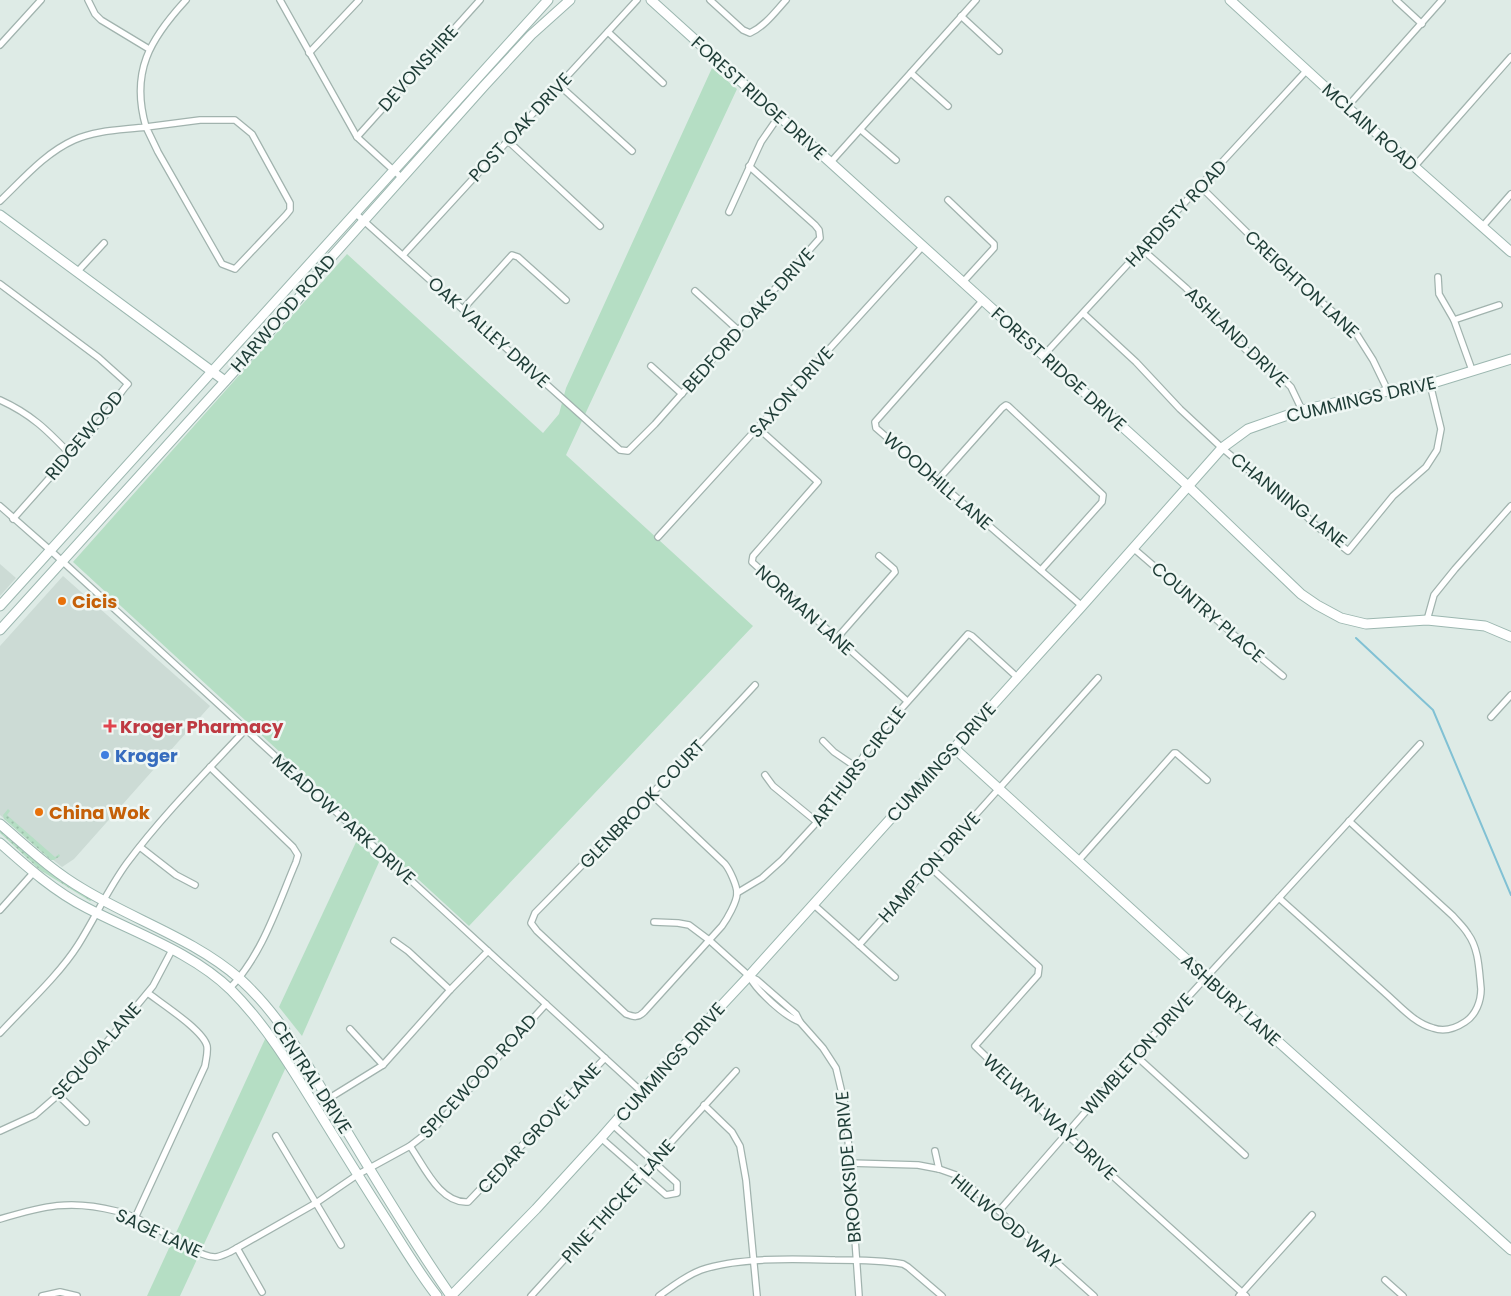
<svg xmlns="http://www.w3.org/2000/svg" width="1511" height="1296" font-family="Poppins,sans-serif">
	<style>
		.built { fill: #ccdbd5 }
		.grass { fill: url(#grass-dots) }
		.green { fill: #b5dec4 }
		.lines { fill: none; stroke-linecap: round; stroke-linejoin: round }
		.stream { stroke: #81c1d4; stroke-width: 2 }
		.street-casing { stroke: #a1b3ae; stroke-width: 8 }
		.secondary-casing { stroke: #9cb7b0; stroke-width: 11 }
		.street { stroke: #fff; stroke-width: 5.5 }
		.secondary { stroke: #fff; stroke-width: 9 }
		.food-dot { fill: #e8710a; stroke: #eff7f4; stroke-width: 2 }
		.health-dot { fill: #e0444e; stroke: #eff7f4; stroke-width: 2 }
		.shop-dot { fill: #3f7fe0; stroke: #eff7f4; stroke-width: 2 }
		.labels { text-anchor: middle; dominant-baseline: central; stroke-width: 5; stroke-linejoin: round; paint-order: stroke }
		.street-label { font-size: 18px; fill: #1e3c36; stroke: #eff7f4 }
		.food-label { font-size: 18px; font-weight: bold; fill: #c56008; stroke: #eff7f4; text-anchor: start }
		.health-label { font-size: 18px; font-weight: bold; fill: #be3a42; stroke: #eff7f4; text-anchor: start }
		.shop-label { font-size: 18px; font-weight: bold; fill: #366cbe; stroke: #eff7f4; text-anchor: start }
	</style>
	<defs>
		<pattern id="grass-dots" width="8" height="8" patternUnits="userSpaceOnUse" patternTransform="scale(1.25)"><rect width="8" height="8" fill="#b5dec4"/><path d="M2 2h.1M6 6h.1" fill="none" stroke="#9bbfa9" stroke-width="1.8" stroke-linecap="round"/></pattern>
	</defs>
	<rect width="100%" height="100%" fill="#deebe6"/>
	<!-- built -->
	<g class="built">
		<polygon points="0,564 16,578 0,596"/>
		<polygon points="63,576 210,706 74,859 62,867 52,859 51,860 0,815 0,646"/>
	</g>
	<!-- grass -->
	<g class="grass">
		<polygon points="8,809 10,811 7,815 55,857 59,854 60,856 54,860 51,860 4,819 3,815"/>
		<polygon points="0,828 60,879 92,900 90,901 40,870 0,833"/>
	</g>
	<!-- green -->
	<g class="green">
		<polygon points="712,68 737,89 566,455 753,626 469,926 73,562 347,254 543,433 559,414 566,388"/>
		<polygon points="357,840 379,862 302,1036 279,1007"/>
		<polygon points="266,1037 286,1067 180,1296 147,1296"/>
	</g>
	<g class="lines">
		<!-- stream -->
		<polyline class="stream" points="1356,638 1433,710 1511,895"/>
		<defs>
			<g id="street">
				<polyline points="88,0 95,14 101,20 149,49"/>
				<polyline points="280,0 357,137 402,178"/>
				<path d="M710 0 743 30 750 33C765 26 775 12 786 0"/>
				<polyline points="1396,0 1422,24"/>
				<polyline points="961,16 999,51"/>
				<polyline points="608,32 663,83"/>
				<polyline points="0,45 41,0"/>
				<polyline points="309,53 359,0"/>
				<polyline points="911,73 948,106"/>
				<polyline points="559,85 632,151"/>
				<polyline points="1347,107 1442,0"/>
				<polygon points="200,120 235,120 252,134 290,203 290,210 286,215 235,269 222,264 158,152 146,127"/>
				<polyline points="861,130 896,160"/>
				<polyline points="357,137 480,0"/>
				<polyline points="507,140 600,226"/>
				<polyline points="830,163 976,0"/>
				<polyline points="1414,167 1511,57"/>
				<polyline points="1201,187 1288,273 1354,330 1373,360 1388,391"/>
				<polyline points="948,200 994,244 994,248 963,282"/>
				<path d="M0 201C23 179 45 153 74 140 96 130 123 130 146 127 130 72 150 39 186 0"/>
				<polyline points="729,212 761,142 779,116"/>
				<polyline points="355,213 620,450 628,451 655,424 820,238 819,230 815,225 749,166"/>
				<polyline points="1482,227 1511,194"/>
				<polyline points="1143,250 1186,288 1248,352 1283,379 1291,387 1302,410"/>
				<polyline points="403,255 637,0"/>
				<polyline points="78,271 104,243"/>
				<polyline points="1438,277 1439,294 1454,320 1472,370"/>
				<path d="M0 284 99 358 128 384C120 392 116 401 109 411L13 519"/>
				<polyline points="695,291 739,331"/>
				<polyline points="983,300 875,422 876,428 1082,606"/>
				<polyline points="463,309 512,255 518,257 566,300"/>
				<polyline points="1084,314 1136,362 1180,409 1222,448 1246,468 1293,503 1314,524 1348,551 1393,496 1426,467 1437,450 1441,429 1430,384"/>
				<polyline points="1454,320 1499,305"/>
				<polyline points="1044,355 1307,70"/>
				<polyline points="651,366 682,394"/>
				<path d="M0 400C31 414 47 430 70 454"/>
				<polyline points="758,428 818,482 753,556 752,562 907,701"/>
				<polyline points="937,481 1002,408 1006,405 1008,406 1103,495 1102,502 1041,570"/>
				<polyline points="0,506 50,550 642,1092"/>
				<polyline points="658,537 923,246"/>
				<polyline points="1133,548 1254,652 1283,676"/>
				<polyline points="1427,620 1434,595 1455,569 1511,506"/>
				<polyline points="837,638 895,572 894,569 879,556"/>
				<polyline points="1491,717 1511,695"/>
				<polyline points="823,741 834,752 856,767"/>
				<path d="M210 767 293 847 298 855 296 862C278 904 262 956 229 989"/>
				<polyline points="765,775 773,786 817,822"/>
				<path d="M651 794 725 864C730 870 737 886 737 893 737 902 727 919 722 926L644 1012C638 1018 634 1017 626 1014L537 931 531 923 535 913C609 838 683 763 755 685"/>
				<polyline points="140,847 176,875 195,885"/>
				<polyline points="1078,861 1174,753 1176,753 1207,780"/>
				<polyline points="930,867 1039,967 1038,975 975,1046 1066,1134 1246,1296"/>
				<polyline points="737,893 762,878 782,860 817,822 840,792 877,736 968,634 972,636 1017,677"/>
				<path d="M1279 898C1314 929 1349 961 1384 992 1399 1005 1414 1023 1433 1028 1444 1032 1456 1028 1465 1022 1476 1015 1481 1001 1481 989 1479 970 1479 949 1468 934 1464 927 1458 922 1453 916L1349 821"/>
				<polyline points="813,904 895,977"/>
				<polyline points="0,910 34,872"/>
				<polyline points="654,922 678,923 689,925 709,940 749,976 757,980 796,1014 800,1022 823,1048 836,1068 846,1110 859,1296"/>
				<polyline points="394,941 408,951 450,990"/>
				<polyline points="859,945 1098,678"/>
				<path d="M749 976C757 991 784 1016 800 1022"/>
				<polyline points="350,1029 383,1065"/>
				<path d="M0 1033C25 1006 59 975 78 945 95 918 108 889 127 863 163 815 205 773 246 729"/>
				<polyline points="1135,1055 1245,1155"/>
				<polyline points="58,1095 86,1122"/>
				<polyline points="328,1099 383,1065 450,990 488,951"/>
				<polyline points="704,1105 732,1132 740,1146 746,1180 757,1296"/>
				<polyline points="0,1131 35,1115 58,1095 101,1049 153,986 172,950"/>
				<polyline points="276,1136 341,1245"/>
				<polyline points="601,1138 666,1195 677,1193 677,1183 613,1125"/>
				<path d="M410 1146C424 1166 440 1204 468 1202L605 1058"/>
				<polyline points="935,1151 939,1169"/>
				<polyline points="849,1163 918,1165 939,1169 956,1175 999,1211 1094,1296"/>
				<polyline points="999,1211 1135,1055 1420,744"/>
				<path d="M135 1218 205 1066C206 1059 208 1053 207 1046 203 1030 162 1004 148 993"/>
				<path d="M0 1219C44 1206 70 1199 116 1211 141 1217 164 1234 187 1246 196 1251 205 1257 215 1257 220 1257 225 1254 230 1252L316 1203 357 1175 410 1146 436 1126 546 1004"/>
				<polyline points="237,1248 262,1292"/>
				<polyline points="1385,1280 1403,1296"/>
				<polyline points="42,1296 60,1292 77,1296"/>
				<polyline points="531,1296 736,1071"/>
				<path d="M659 1296C673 1286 685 1276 701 1270 738 1257 796 1259 835 1260 857 1260 881 1260 903 1264L908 1267 942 1296"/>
				<polyline points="1239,1296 1312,1215"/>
			</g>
			<g id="secondary">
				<polyline points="651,0 1188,486 1301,594 1317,605 1341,618 1366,624 1427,620 1485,626 1511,637"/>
				<polyline points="1230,0 1347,107 1511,252"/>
				<polyline points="0,215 225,381"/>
				<polyline points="0,606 548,0"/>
				<polyline points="0,630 248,356 298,299 328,261 484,86 531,35 570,0"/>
				<polyline points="954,748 1206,977 1511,1250"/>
				<path d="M0 824C27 847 52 871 83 889 134 920 194 939 240 979 283 1018 311 1071 340 1120 376 1179 411 1239 451 1296"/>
				<path d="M0 843C27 867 55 892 87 908 135 933 192 952 231 990 265 1024 290 1065 315 1106 339 1145 364 1185 389 1224 404 1248 419 1273 437 1296"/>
				<polyline points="451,1296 536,1209 601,1138 652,1080 749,976 1082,606 1222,448 1248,429 1302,410 1388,391 1430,384 1511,359"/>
			</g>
		</defs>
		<!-- street casing -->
		<use href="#street" class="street-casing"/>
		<!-- secondary casing -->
		<use href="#secondary" class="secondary-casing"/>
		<!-- street -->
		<use href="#street" class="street"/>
		<!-- secondary -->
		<use href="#secondary" class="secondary"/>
	</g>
	<!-- markers -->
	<g class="food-dot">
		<circle cx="62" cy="601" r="5"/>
		<circle cx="39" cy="812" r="5"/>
	</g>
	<path class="health-dot" d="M107.5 718.5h5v5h5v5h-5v5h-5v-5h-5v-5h5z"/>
	<circle class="shop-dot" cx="105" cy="755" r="5"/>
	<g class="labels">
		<!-- street labels -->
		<g class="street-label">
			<text transform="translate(418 68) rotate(-48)">DEVONSHIRE</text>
			<text transform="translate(759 98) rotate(42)">FOREST RIDGE DRIVE</text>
			<text transform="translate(520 127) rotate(-47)">POST OAK DRIVE</text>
			<text transform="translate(1370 127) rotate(42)">MCLAIN ROAD</text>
			<text transform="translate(1176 213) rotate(-47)">HARDISTY ROAD</text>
			<text transform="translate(1302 284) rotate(43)">CREIGHTON LANE</text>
			<text transform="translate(283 313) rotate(-49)">HARWOOD ROAD</text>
			<text transform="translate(748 320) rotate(-48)">BEDFORD OAKS DRIVE</text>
			<text transform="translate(489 332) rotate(42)">OAK VALLEY DRIVE</text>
			<text transform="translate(1237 337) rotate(44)">ASHLAND DRIVE</text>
			<text transform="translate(1059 369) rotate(42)">FOREST RIDGE DRIVE</text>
			<text transform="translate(791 392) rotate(-48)">SAXON DRIVE</text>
			<text transform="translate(1361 399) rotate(-13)">CUMMINGS DRIVE</text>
			<text transform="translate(84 435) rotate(-50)">RIDGEWOOD</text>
			<text transform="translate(938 481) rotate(41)">WOODHILL LANE</text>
			<text transform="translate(1289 500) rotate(38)">CHANNING LANE</text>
			<text transform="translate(805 610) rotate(42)">NORMAN LANE</text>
			<text transform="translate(1208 612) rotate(41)">COUNTRY PLACE</text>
			<text transform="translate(941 762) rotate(-48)">CUMMINGS DRIVE</text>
			<text transform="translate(858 766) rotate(-53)">ARTHURS CIRCLE</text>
			<text transform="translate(642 804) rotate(-46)">GLENBROOK COURT</text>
			<text transform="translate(344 819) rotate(42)">MEADOW PARK DRIVE</text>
			<text transform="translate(929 867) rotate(-48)">HAMPTON DRIVE</text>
			<text transform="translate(1231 1000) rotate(42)">ASHBURY LANE</text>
			<text transform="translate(96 1051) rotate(-48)">SEQUOIA LANE</text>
			<text transform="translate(1137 1054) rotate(-48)">WIMBLETON DRIVE</text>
			<text transform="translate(670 1062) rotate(-48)">CUMMINGS DRIVE</text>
			<text transform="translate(478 1076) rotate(-47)">SPICEWOOD ROAD</text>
			<text transform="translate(312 1077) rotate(57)">CENTRAL DRIVE</text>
			<text transform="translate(1050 1117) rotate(43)">WELWYN WAY DRIVE</text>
			<text transform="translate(539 1128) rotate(-47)">CEDAR GROVE LANE</text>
			<text transform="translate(848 1167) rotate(-95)">BROOKSIDE DRIVE</text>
			<text transform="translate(618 1201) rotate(-48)">PINE THICKET LANE</text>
			<text transform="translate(1006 1221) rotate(40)">HILLWOOD WAY</text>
			<text transform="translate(159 1233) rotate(25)">SAGE LANE</text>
		</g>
		<!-- food labels -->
		<g class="food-label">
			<text x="72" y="601">Cicis</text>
			<text x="49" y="812">China Wok</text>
		</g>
		<!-- health labels -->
		<g class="health-label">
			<text x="120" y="726">Kroger Pharmacy</text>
		</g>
		<!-- shop labels -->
		<g class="shop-label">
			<text x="115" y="755">Kroger</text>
		</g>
	</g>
</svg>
